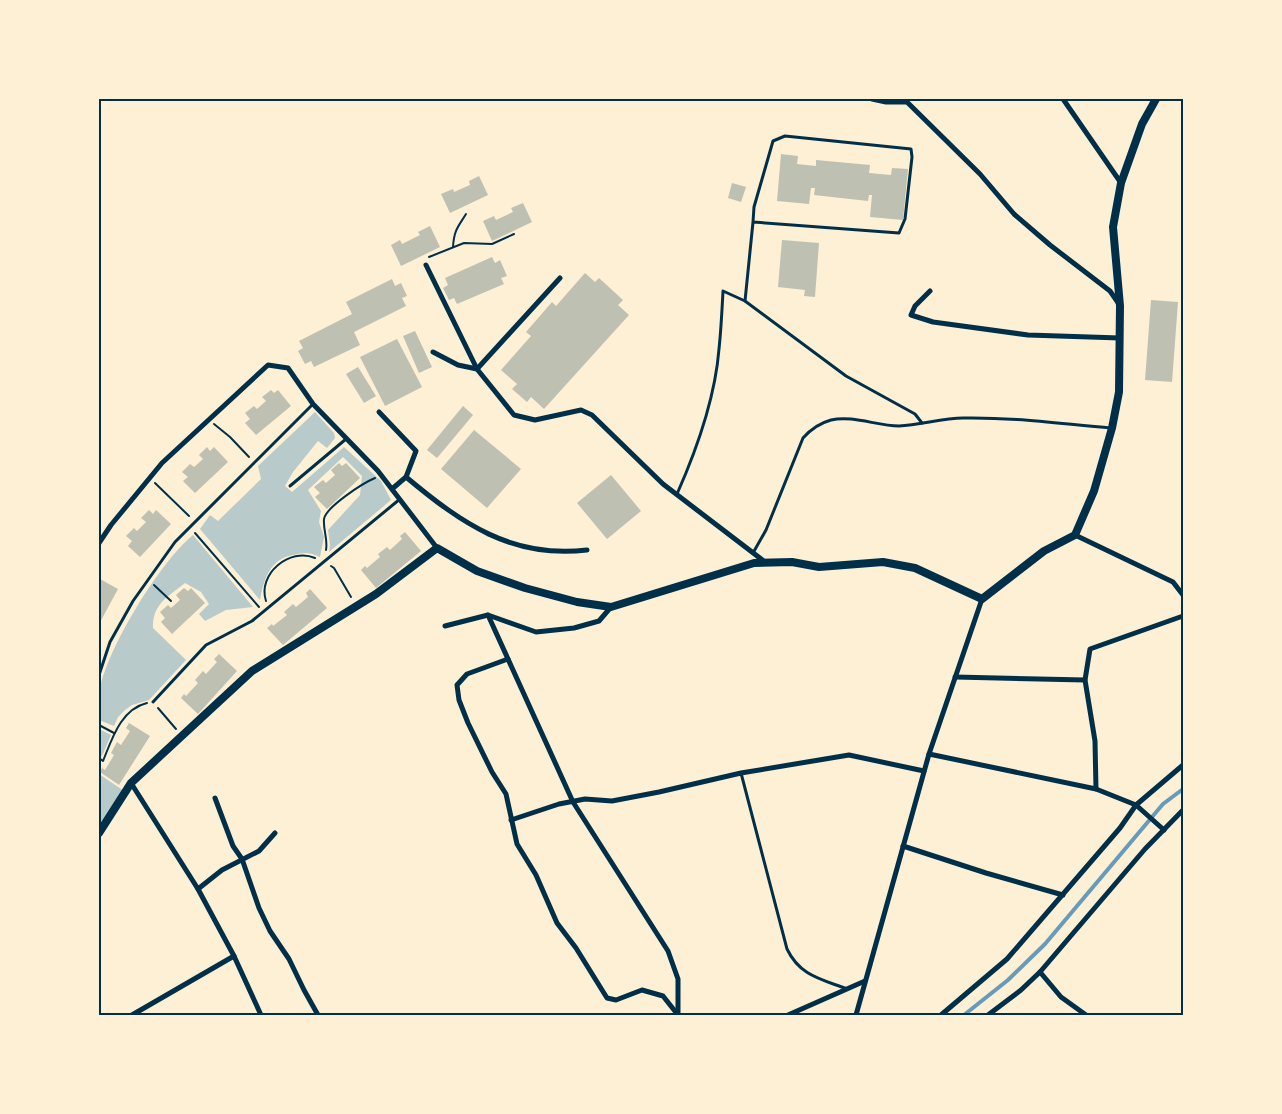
<svg xmlns="http://www.w3.org/2000/svg" width="1282" height="1114" font-family="'DM Sans',sans-serif">
	<style>
		.green { fill: #b9caca }
		.lines { fill: none; stroke-linecap: round; stroke-linejoin: round }
		.stream { stroke: #669bbc; stroke-width: 4 }
		.building { fill: #bec0b2 }
		.path { stroke: #003049; stroke-width: 2 }
		.service { stroke: #003049; stroke-width: 3 }
		.minor { stroke: #003049; stroke-width: 5 }
		.tertiary { stroke: #003049; stroke-width: 8 }
		.neatline { fill: none; stroke: #003049; stroke-width: 2 }
	</style>
	<rect width="100%" height="100%" fill="#fdf0d5"/>
	<!-- green -->
	<g class="green">
		<path d="M315 412 334 433 335 438 327 448 318 441 293 472 285 486 292 492 344 447 381 481 391 500 329 552 330 545 328 530 360 495 362 476 343 457 308 490 321 511 319 522 324 537 320 557C309 552 305 552 293 555 269 559 264 580 260 600L200 529 210 515 218 521 261 479 258 466Z"/>
		<path d="M193 535 253 607 226 610 205 621 199 614 209 604 201 592 185 583C168 597 152 604 153 628L186 660 149 700 132 705 125 710 118 717 114 726 99 720C99 712 97 702 99 693 106 650 159 563 193 535Z"/>
		<polygon points="99,729 111,735 102,756 99,754"/>
		<polygon points="99,774 124,791 99,835"/>
	</g>
	<g class="lines">
		<!-- stream -->
		<polyline class="stream" points="964,1015 1008,980 1045,944 1163,804 1183,789"/>
	</g>
	<!-- building -->
	<g class="building">
		<polygon points="781,154 798,156 797,164 816,166 816,160 870,165 869,173 891,175 892,168 908,169 903,220 870,217 872,195 869,195 868,201 814,195 815,188 811,188 809,204 777,201"/>
		<polygon points="479,176 488,195 450,213 441,194 453,189 454,192 470,185 469,181"/>
		<polygon points="732,183 746,187 741,202 728,198"/>
		<polygon points="523,203 532,222 492,241 483,221 494,216 496,220 513,212 511,208"/>
		<polygon points="430,226 440,247 401,266 391,245 400,240 402,244 420,235 418,232"/>
		<polygon points="782,240 819,243 815,297 804,296 805,290 778,287"/>
		<polygon points="492,257 495,263 500,260 507,276 501,278 504,284 457,304 454,298 449,300 443,288 448,285 445,278"/>
		<polygon points="585,273 595,282 599,278 623,300 618,305 629,315 544,409 531,397 527,402 512,389 517,384 501,370 531,336 526,332 552,302 556,306"/>
		<polygon points="392,279 395,286 401,283 407,296 402,298 406,306 354,332 360,345 314,367 311,361 305,364 298,351 303,348 299,341 352,314 346,302"/>
		<polygon points="1151,300 1178,302 1172,382 1145,380"/>
		<polygon points="415,331 432,367 419,373 403,336"/>
		<polygon points="397,339 422,387 385,406 360,357"/>
		<polygon points="358,367 376,396 364,403 346,374"/>
		<polygon points="271,390 274,393 278,390 291,406 256,435 245,423 250,419 245,413 254,406 257,409 266,401 262,397"/>
		<polygon points="463,406 473,415 437,458 427,450"/>
		<polygon points="474,430 521,469 487,508 441,469"/>
		<polygon points="207,447 210,451 214,447 228,462 195,493 183,481 188,477 182,472 190,464 194,467 203,459 199,455"/>
		<polygon points="339,463 342,466 346,463 360,478 327,509 315,497 320,493 314,487 323,480 326,483 335,475 331,470"/>
		<polygon points="611,475 641,511 607,539 577,503"/>
		<polygon points="149,510 153,514 156,510 171,524 140,557 128,546 132,541 126,536 134,528 137,531 146,522 141,518"/>
		<polygon points="405,532 421,551 376,588 361,570 365,566 367,568 380,557 378,554 387,547 390,550 402,539 400,536"/>
		<polygon points="100,579 118,589 99,624 99,581"/>
		<polygon points="184,588 188,591 191,588 205,603 172,634 161,622 165,618 160,612 168,605 171,608 180,600 176,595"/>
		<polygon points="310,589 327,608 283,645 267,628 272,624 273,626 287,615 284,612 293,604 296,607 308,597 306,593"/>
		<polygon points="219,654 237,671 198,714 181,698 184,694 186,696 198,683 195,680 203,671 206,674 217,662 214,659"/>
		<polygon points="129,723 150,736 119,785 100,772 102,768 105,770 114,755 111,753 117,742 121,745 130,731 126,728"/>
	</g>
	<g class="lines">
		<!-- path -->
		<g class="path">
			<path d="M453 247C454 230 458 227 466 214"/>
			<polyline points="429,257 464,243 492,244 514,234"/>
			<polyline points="214,424 230,437 249,457"/>
			<polyline points="155,483 189,516"/>
			<polyline points="195,533 259,607"/>
			<path d="M326 550C328 539 323 530 324 519 326 507 363 483 375 478"/>
			<polyline points="331,566 334,568 351,597"/>
			<polyline points="154,585 171,601"/>
			<path d="M266 601C257 574 290 547 315 558"/>
			<polyline points="158,708 176,729"/>
			<polyline points="99,725 114,733"/>
			<path d="M99 758 103 761C112 739 121 709 147 703"/>
		</g>
		<!-- service -->
		<g class="service">
			<polyline points="745,301 753,222 899,233 905,219 912,157 911,149 785,136 773,141 754,207 753,222"/>
			<polyline points="290,486 346,439"/>
			<path d="M677 494C697 449 715 399 719 349 721 330 722 311 723 291L745 301 846 376 915 414 922 423"/>
			<path d="M753 553 766 530 803 438C811 429 820 423 831 420 853 415 877 426 899 426 921 425 942 418 963 418 1013 417 1062 424 1111 428"/>
			<polyline points="1183,593 1183,582"/>
			<polyline points="99,675 110,642 133,601 175,542 313,404"/>
			<polyline points="153,702 206,645 252,621 400,499"/>
			<path d="M741 773 787 949C800 976 821 979 847 989"/>
		</g>
		<!-- minor -->
		<g class="minor">
			<polyline points="872,99 886,102 907,102 980,174 1014,214 1050,245 1110,291 1119,304"/>
			<polyline points="1063,99 1121,183"/>
			<polyline points="426,265 477,369 514,415 535,420 581,410 592,415 663,484 765,562"/>
			<polyline points="930,291 915,306 911,315 933,322 1028,335 1120,338"/>
			<polyline points="433,352 458,365 477,369 560,278"/>
			<polyline points="379,412 416,451 406,477"/>
			<path d="M392 489 406 477C461 523 512 559 587 550"/>
			<polyline points="1075,535 1173,582 1183,595"/>
			<polyline points="99,543 111,525 162,463 268,365 288,368 313,404 378,471 437,548"/>
			<polyline points="488,615 573,802 668,951 678,979 678,1015"/>
			<polyline points="445,626 488,615 536,632 574,628 599,621 611,607"/>
			<polyline points="508,659 467,674 457,685 459,700 468,723 492,772 506,794 517,844 536,875 557,923 576,948 607,998 616,1000 642,990 663,996 678,1015"/>
			<polyline points="955,677 1085,680"/>
			<polyline points="929,754 1096,789 1136,805 1164,830"/>
			<polyline points="131,783 198,889 234,956 261,1015"/>
			<polyline points="1096,789 1095,741 1085,680 1090,649 1183,616"/>
			<polyline points="215,798 233,846 242,859 259,908 270,931 289,959 304,990 318,1015"/>
			<polyline points="511,820 559,804 585,799 612,801 659,792 741,773 849,755 924,771"/>
			<polyline points="903,846 986,873 1063,895"/>
			<polyline points="198,889 222,870 259,851 275,833"/>
			<polyline points="1040,972 1061,997 1086,1015"/>
			<polyline points="132,1015 234,956"/>
			<polyline points="788,1015 865,981"/>
			<polyline points="856,1015 929,754 982,599"/>
			<polyline points="941,1015 1007,959 1120,828 1136,805 1183,765"/>
			<polyline points="988,1015 1021,990 1040,972 1145,849 1183,810"/>
		</g>
		<!-- tertiary -->
		<polyline class="tertiary" points="99,833 131,783 252,671 376,594 437,548 477,571 525,588 577,602 611,607 754,563 792,562 819,567 883,562 915,568 982,599 1044,551 1075,535 1094,491 1112,428 1119,392 1120,306 1113,227 1121,183 1142,124 1156,99"/>
	</g>
	<!-- border -->
	<rect width="1282" height="1114" fill="none" stroke="#fdf0d5" stroke-width="200"/>
	<rect x="100" y="100" width="1082" height="914" class="neatline"/>
</svg>
